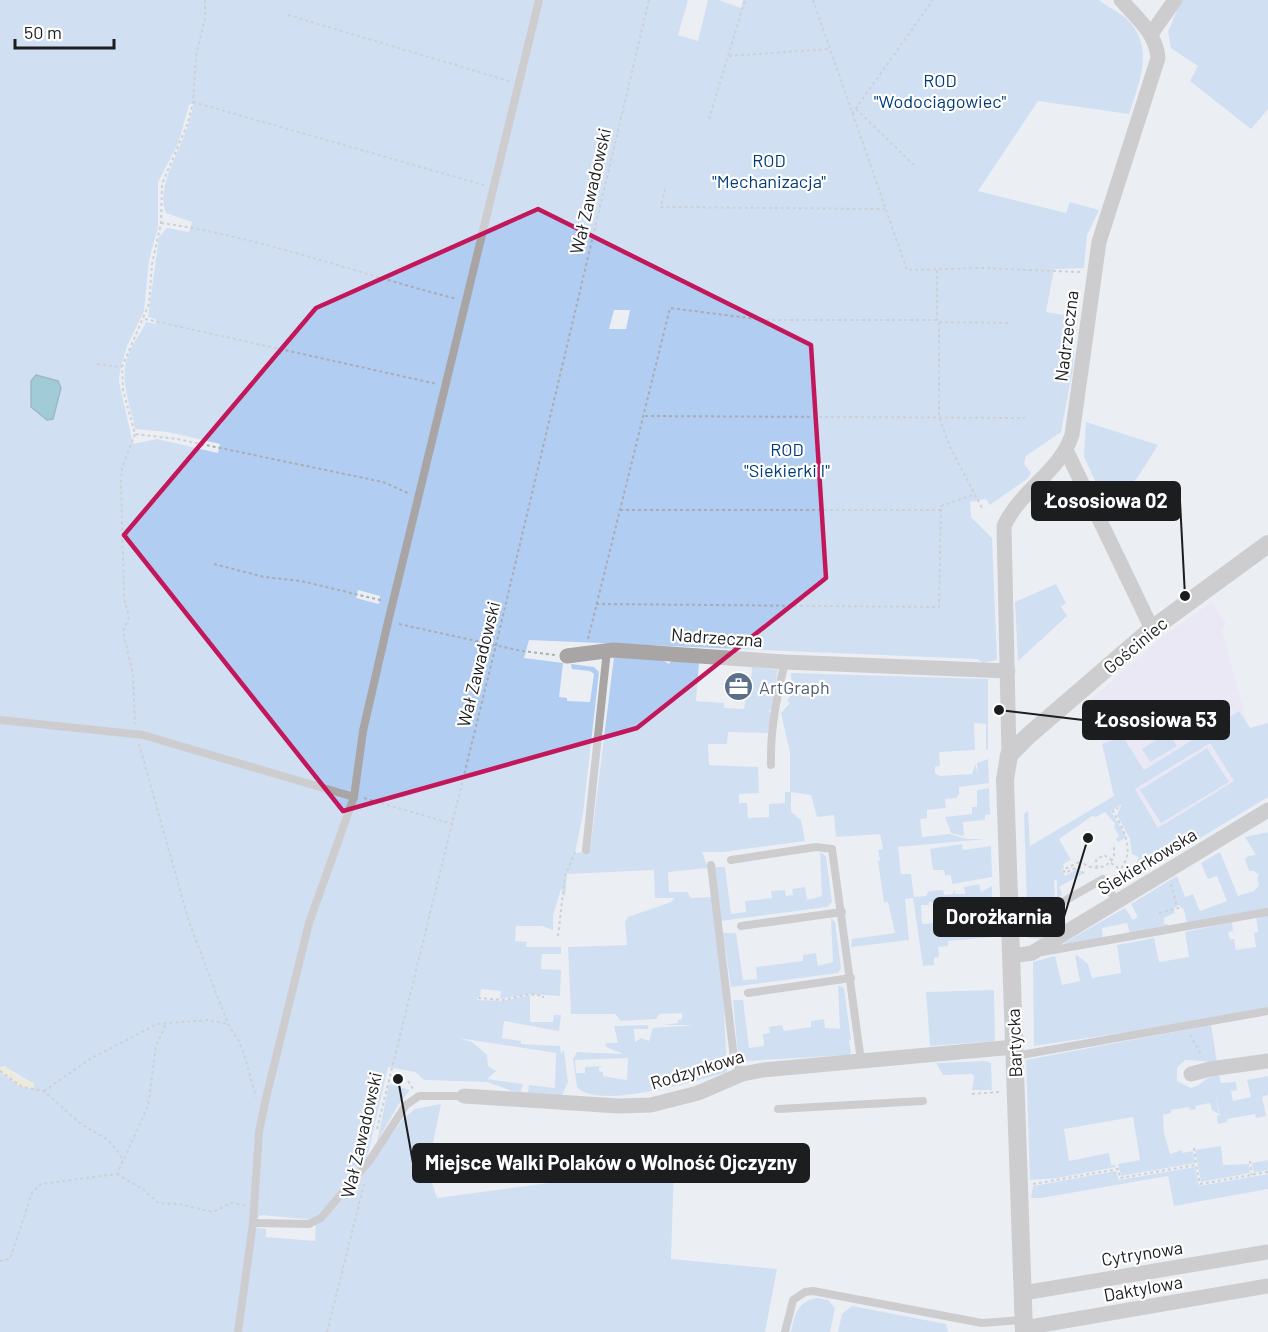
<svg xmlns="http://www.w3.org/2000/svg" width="1268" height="1332" font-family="Barlow,sans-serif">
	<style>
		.education { fill: #e9e0f5 }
		.green { fill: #b2cdf2; fill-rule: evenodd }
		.sand { fill: #efe5c0 }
		.water { fill: #4aa1b6; stroke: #3c7989; stroke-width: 1.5 }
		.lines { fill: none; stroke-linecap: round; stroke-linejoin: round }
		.path { stroke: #a9acb0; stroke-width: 2; stroke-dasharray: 3 3; stroke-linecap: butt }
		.service { stroke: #a8a5a4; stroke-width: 8 }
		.minor { stroke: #a8a5a4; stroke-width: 15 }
		.tertiary { stroke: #a8a5a4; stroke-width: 18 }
		.marked { fill: none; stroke: #c2185b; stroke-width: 4.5; stroke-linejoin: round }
		.labels { text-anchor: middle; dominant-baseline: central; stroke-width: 4.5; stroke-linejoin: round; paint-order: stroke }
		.park-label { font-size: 18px; fill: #013b79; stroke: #fff }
		.street-label { font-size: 18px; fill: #1c1d1f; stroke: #fff }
		.service-label { font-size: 18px; fill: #4e5e75; stroke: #fff; text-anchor: start }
		.leader { fill: none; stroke: #1c1d1f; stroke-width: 2 }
		.callout-dot { fill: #1c1d1f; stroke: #fff; stroke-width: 2 }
		.callout { fill: #1c1d1f; stroke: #1c1d1f; stroke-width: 2 }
		.callout-label { font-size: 20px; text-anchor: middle; font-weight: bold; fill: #fff }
	</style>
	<rect width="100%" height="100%" fill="#ebeff4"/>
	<!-- education -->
	<polygon class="education" points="1212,602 1226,623 1222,631 1268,797 1152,868 1112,798 1114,796 1110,775 1098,728 1081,708 1163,636"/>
	<!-- green -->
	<g class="green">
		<path d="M0 0H688L678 35 698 41 708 0H719L741 8 743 0H1099C1106 6 1115 10 1122 15 1157 42 1140 80 1129 114L1038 101 978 191 1066 213 1070 202 1099 210 1087 235 1084 268 1054 269 1046 312 1076 317 1073 368 1061 432 1026 456 1024 464 1031 473 1027 479 990 505 986 499 970 502 971 517 992 538 997 660 983 663 977 659 529 640 524 658 563 663 559 697 567 698V701L590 702 594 674 590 671 572 669 571 664 594 667 599 672 583 814 575 853 590 851 614 657 662 660 669 664 671 661 699 663 696 701 724 703V708L744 709 746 697H750L752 667 778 670 771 710H768L771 713 768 733 728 732 727 744H708L709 765 758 767 759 793 739 794V803H747L748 818 769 817V804L785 803V792H790V752L781 713 790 703 787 701 792 693 791 673 988 679V749H986V724L974 723 975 750 939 752 940 766 935 767V773L940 776 972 774 975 764 978 774 977 763 988 759 989 783 959 787V794L956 798 945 799 946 808 927 810V818L920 819 922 837 950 834 967 839H986L898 847 901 874H911L914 897 926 896 929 891 943 890 944 895 953 894 955 889V894H965L964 887 979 884 981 892 992 886V906L955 905 948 901 929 902V905H921L922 924 934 923V926L993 929V937L948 941V946L938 947 939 957 934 958V965L923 966 913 898 905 899 909 940 851 947 852 939 895 933 888 902 884 903 878 861 880 860 878 850 883 849 880 834 836 837 834 815 817 817 811 795 791 792V812L801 820 805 841 723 852H702L708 868 668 872 669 892H687L691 898 711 897 723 991 727 1072C699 1080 598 1111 577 1087L573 1059 577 1052 623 1054 606 1047 605 1043H618L614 1026 648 1025V1029H634L635 1042 641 1038 649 1041 653 1028 695 1025H663L678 1023V1020L682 1019V1013L659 1014 656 1019 621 1021 615 1014H571L568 947 627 945 625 922 628 917 671 902 675 898H655L654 870 567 874 565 897 561 889 553 915V930L542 926H516L515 941 527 942 526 947H561V954H542L541 969 561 970 560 996 530 994 500 999 501 991 481 989 480 997H477V1000L503 1001 530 995V1022H553L554 1015H561L559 1031 504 1021 502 1038 521 1041V1044L560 1046 561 1054 564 1050 568 1082 562 1095H530L528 1093 529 1085 555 1088 556 1053 459 1038 472 1042 487 1055 488 1066 496 1071 487 1079 523 1084 520 1094 487 1082 424 1080 415 1072 388 1067 364 1171 404 1118 415 1109 441 1104 433 1143 430 1145V1177L437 1198 674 1166 671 1259 777 1269 765 1332H0V1072L19 1086 33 1089 34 1083C23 1079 10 1067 0 1067ZM193 104C190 140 153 183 166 213L192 222 189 232 167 228 159 237 148 317 156 319 155 324 146 322C142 332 134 341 130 351 117 376 130 403 135 429L168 432 220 444 218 453 157 439 133 444 119 382 120 371 127 346 144 311 149 260 158 227V182L178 144 189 105ZM614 310H630L626 329H609ZM358 590 380 596 379 604 356 598ZM628 1058 627 1080 603 1076V1072L599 1071V1067L603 1066 585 1067V1073H576L575 1060ZM261 1215 316 1220 315 1241 266 1237V1229L248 1227Z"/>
		<polygon points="1181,0 1268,0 1268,109 1251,129 1190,81 1198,66 1171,48 1168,32"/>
		<polygon points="1086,422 1158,445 1138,477 1108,508 1084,457"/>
		<polygon points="1056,584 1066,603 1061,607 1067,616 1018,661 1015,602"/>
		<path d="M1239 711 1250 728 1268 723V797L1119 887 1114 878 1121 872 1129 878 1139 857 1132 854 1130 839 1117 815 1122 804 1111 811 1126 837 1118 842 1116 839 1119 836 1114 827 1115 823 1105 812 1096 817 1092 816 1059 839 1071 860 1063 864 1064 868 1061 870 1065 876 1079 868 1082 874 1059 887 1062 894 1057 900V881L1054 879 1055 900 1049 902 1050 920 1055 933 1041 939 1028 938 1024 814 1028 811 1030 846 1114 796 1102 744 1123 737 1144 770ZM1210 743 1234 781 1158 828 1135 789Z"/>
		<polygon points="1168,732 1177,746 1150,762 1142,749"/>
		<polygon points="1207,748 1229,782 1161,823 1140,790"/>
		<polygon points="989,788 990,814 985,815 985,820 963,822 964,836 951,833 945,817 972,814 972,807 977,807 977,790"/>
		<polygon points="1268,832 1268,908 1187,924 1184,910 1179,905 1174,908 1175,913 1164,918 1164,924 1168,924 1168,927 1130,934 1127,923 1102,928 1103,939 1062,944 1125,908 1133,920 1138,917 1131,904 1177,876 1185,897 1193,894 1200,911 1227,901 1217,876 1208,879 1201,863 1220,852 1238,896 1254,891 1259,885 1257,878 1259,875 1254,871 1249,871 1245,859 1248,856 1256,855 1245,837"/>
		<polygon points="962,844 963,850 991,846 992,877 952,884 951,875 945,875 944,870 933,870 930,849"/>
		<polygon points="820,852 826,856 832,902 827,907 721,921 715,867 725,867 731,914 746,912 745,901 772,898 771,891 785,890 786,896 793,895 792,889 805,887 807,900 822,896"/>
		<polygon points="1268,914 1268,1007 1188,1023 1034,1046 1033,962 1055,956 1062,985 1080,981 1075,956 1077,955 1088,964 1092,978 1121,973 1117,945 1154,938 1159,962 1189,957 1185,932 1232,922 1233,931 1228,932 1230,939 1234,939 1236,950 1256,947 1254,933 1258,932 1256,916"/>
		<polygon points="831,918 835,922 841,968 838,973 731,987 723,933 736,933 743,980 757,979 756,967 803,961 803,955 816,953 818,966 833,962"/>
		<polygon points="838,985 844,988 851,1040 849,1041 851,1052 849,1055 747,1061 738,1055 733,1000 743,1000 749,1048 764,1046 763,1034 770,1033 769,1027 782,1025 784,1031 811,1027 811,1021 824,1019 825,1028 840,1029"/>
		<polygon points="994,990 995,1041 930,1046 926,992"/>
		<path d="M1211 1025 1217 1062 1185 1060 1177 1068V1081L1191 1088C1204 1085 1204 1076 1219 1075L1221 1083 1236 1082 1237 1090 1231 1091 1233 1101 1251 1097 1247 1080 1268 1076V1095L1262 1097 1266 1116 1256 1118 1255 1114 1227 1119V1122L1218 1124 1217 1116 1220 1115 1216 1095 1219 1114 1212 1110 1210 1103 1195 1106 1196 1109 1190 1110 1189 1107 1171 1110V1113L1163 1115 1164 1133 1170 1154 1182 1150V1153L1193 1151 1195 1163 1121 1176 1118 1164 1140 1160 1133 1117 1064 1129 1069 1161 1109 1153 1111 1165H1115L1116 1167 1057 1178 1030 1180 1026 1060Z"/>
		<polygon points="985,1061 991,1063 992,1090 972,1090 974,1077 972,1074 943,1075 936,1063"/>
		<polygon points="389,1084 410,1090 398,1105 377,1142"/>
		<polygon points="1221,1146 1223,1165 1249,1164 1250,1173 1201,1182 1195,1150"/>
		<polygon points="1268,1160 1268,1170 1254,1173 1252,1163"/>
		<polygon points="1195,1167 1199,1186 1268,1174 1268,1189 1174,1206 1168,1176 1041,1198 1031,1198 1033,1186 1116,1171 1119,1180"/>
		<path d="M817 1298 828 1300 835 1308 830 1332H791C795 1314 797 1302 817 1298Z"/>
		<polygon points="852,1306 946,1324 948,1332 838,1332 842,1314"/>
	</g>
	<!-- sand -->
	<polygon class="sand" points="5,1066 17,1076 34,1083 33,1089 19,1086 0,1072 0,1067"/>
	<!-- water -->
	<polygon class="water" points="36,375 58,381 61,388 53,419 47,420 31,407 31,381"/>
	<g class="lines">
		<!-- path -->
		<g class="path">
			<polyline points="205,0 205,18 196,56 193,102 188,123 162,184 161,223 152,264 149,304 122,367 123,390 135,434 177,439 383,482 410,494"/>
			<polyline points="813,0 907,270 983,268 1080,272"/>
			<polyline points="288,15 509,81"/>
			<polyline points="729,56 829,49"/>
			<polyline points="193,102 484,185"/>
			<polyline points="856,109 917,168"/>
			<polyline points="852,114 933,0"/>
			<polyline points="709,119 745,0"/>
			<polyline points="665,189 661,207 885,209"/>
			<path d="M161 223C261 237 358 274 457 299"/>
			<polyline points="937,270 937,320"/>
			<polyline points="145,319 437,384"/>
			<polyline points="939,322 1009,323"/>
			<polyline points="97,364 122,367"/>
			<polyline points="645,416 1025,418"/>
			<polyline points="135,434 122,468 121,484 124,598 129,617 123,632 133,674 135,724"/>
			<polyline points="620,510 941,510"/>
			<polyline points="214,564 264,577 301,581 384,601"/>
			<polyline points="596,604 939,607 941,506 976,494"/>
			<polyline points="399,624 522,651 555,655"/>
			<polyline points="588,639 670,308 765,320 937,320 939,322 939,417 950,447 982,508"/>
			<polyline points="139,744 189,922 228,1024 239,1041 244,1054 256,1097"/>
			<polyline points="364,798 453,824"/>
			<path d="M1079 862 1063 870 1065 873 1084 864C1095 871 1107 868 1114 857V844"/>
			<polyline points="1111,863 1121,870"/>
			<polyline points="1079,866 1085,876"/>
			<polyline points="1097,868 1096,860 1104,855 1112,860"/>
			<path d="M1113 877C1138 856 1126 834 1113 811L1118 808"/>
			<polyline points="1171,884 1177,907"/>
			<polyline points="1159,913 1182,907"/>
			<polyline points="558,936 565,876 575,852"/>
			<polyline points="478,998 504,1000 530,994 543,996 543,998"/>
			<polyline points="1190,1035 1202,1056"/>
			<polyline points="0,1071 22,1087 44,1091 81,1124 108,1140 120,1154 123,1164"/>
			<polyline points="408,1081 413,1089"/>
			<polyline points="44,1091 90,1059 157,1024 208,1020 228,1024"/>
			<polyline points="972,1094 999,1092"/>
			<polyline points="377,1129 496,645 649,0"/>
			<polyline points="1194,1148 1196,1165"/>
			<polyline points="1250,1161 1252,1175"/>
			<polyline points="117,1174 144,1190 158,1203 178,1204 213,1212 231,1203 245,1205"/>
			<polyline points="1033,1184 1118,1169 1120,1178 1196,1165 1200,1184 1268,1172"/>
			<polyline points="0,1261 10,1259 32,1193 41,1184 117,1174 148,1106 156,1046 166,1024"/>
			<polyline points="327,1332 364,1184"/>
		</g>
		<!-- service -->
		<g class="service">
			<polyline points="0,720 143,735 354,797"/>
			<path d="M771 765C770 729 777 696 785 662"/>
			<polyline points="586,850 607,650"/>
			<polyline points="731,860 816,847 832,849 861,1061"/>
			<polyline points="711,865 734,1058 742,1074"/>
			<polyline points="1059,904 1103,879 1117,903"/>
			<polyline points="741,926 842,912"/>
			<polyline points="1042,952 1267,912"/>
			<polyline points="748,993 851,978"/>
			<polyline points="1015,1056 1268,1011"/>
			<polyline points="778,1109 923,1101"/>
			<polyline points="253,1223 309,1224 321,1218 370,1160 406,1105 419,1096 464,1096"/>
			<polyline points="238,1332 253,1223 259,1132 266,1098 309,923 354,797 363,731 388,622 539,0"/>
			<polyline points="785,1332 793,1300 805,1292 813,1291 982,1323 1022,1320"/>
		</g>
		<!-- minor -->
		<g class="minor">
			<polyline points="1151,34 1175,0"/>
			<polyline points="1066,450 1152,629"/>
			<polyline points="567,656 613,650 785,662 1008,671"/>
			<path d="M1009 755 1004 526C1021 489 1059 473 1072 435L1099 242 1158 58C1156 33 1137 18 1121 0"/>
			<polyline points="1012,956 1032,953 1268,810"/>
			<polyline points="1191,1074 1210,1069 1268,1061"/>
			<polyline points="464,1096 618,1106 651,1105 698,1093 742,1074 763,1070 1014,1047"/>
			<polyline points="1023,1293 1268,1252"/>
			<polyline points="1024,1328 1268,1286"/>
		</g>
		<!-- tertiary -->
		<polyline class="tertiary" points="1024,1332 1005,780 1009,755 1028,736 1152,629 1268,544"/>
	</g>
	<!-- marked area -->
	<path d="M0 0H1268V1332H0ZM538 209 811 345 826 578 637 728 343 811 124 535 316 308Z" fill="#ebeff4" fill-opacity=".55" fill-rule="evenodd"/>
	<path class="marked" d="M538 209 811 345 826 578 637 728 343 811 124 535 316 308Z"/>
	<!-- icons -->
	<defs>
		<symbol id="office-disc" viewBox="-11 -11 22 22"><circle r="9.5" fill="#5c6f8a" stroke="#fff"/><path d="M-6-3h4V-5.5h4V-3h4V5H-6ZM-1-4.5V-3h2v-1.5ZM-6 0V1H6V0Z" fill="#fff"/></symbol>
	</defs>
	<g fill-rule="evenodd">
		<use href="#office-disc" x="722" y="670" width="33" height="33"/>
	</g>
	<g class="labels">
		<!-- park labels -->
		<g class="park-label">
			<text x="940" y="80">ROD<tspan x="940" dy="21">"Wodociągowiec"</tspan></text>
			<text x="769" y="160">ROD<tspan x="769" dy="21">"Mechanizacja"</tspan></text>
			<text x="787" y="449">ROD<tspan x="787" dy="21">"Siekierki I"</tspan></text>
		</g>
		<!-- street labels -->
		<g class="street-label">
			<text transform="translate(590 191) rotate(-77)">Wał Zawadowski</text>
			<text transform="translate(1066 336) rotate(-83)">Nadrzeczna</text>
			<text transform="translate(717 637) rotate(4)">Nadrzeczna</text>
			<text transform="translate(1135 645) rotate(-40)">Gościniec</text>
			<text transform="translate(478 664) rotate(-76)">Wał Zawadowski</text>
			<text transform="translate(1147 861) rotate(-31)">Siekierkowska</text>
			<text transform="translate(1014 1043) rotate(-92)">Bartycka</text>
			<text transform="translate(697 1069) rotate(-17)">Rodzynkowa</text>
			<text transform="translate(361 1135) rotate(-77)">Wał Zawadowski</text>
			<text transform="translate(1142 1253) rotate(-9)">Cytrynowa</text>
			<text transform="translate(1143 1288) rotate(-10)">Daktylowa</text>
		</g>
		<!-- service labels -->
		<g class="service-label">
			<text x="759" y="687">ArtGraph</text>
		</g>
	</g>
	<!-- callouts -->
	<path class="leader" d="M1185 596L1180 501M999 710L1083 720M1088 838L1064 917M398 1079L413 1163"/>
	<g class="callout-dot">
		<circle cx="1185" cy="596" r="6"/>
		<circle cx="999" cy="710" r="6"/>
		<circle cx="1088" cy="838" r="6"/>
		<circle cx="398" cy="1079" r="6"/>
	</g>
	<g class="callout">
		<rect x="1032" y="482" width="148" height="38" rx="6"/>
		<rect x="1083" y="701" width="146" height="38" rx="6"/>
		<rect x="934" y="898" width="130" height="38" rx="6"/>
		<rect x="413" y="1144" width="396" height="38" rx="6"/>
	</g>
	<g class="callout-label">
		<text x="1106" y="508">Łososiowa 02</text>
		<text x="1156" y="727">Łososiowa 53</text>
		<text x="999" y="924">Dorożkarnia</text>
		<text x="611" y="1170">Miejsce Walki Polaków o Wolność Ojczyzny</text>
	</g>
	<!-- scale -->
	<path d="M15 39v9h99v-9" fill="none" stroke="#1c1d1f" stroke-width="3"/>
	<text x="24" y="39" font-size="18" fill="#1c1d1f" stroke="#ffffff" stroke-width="4.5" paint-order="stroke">50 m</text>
</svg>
